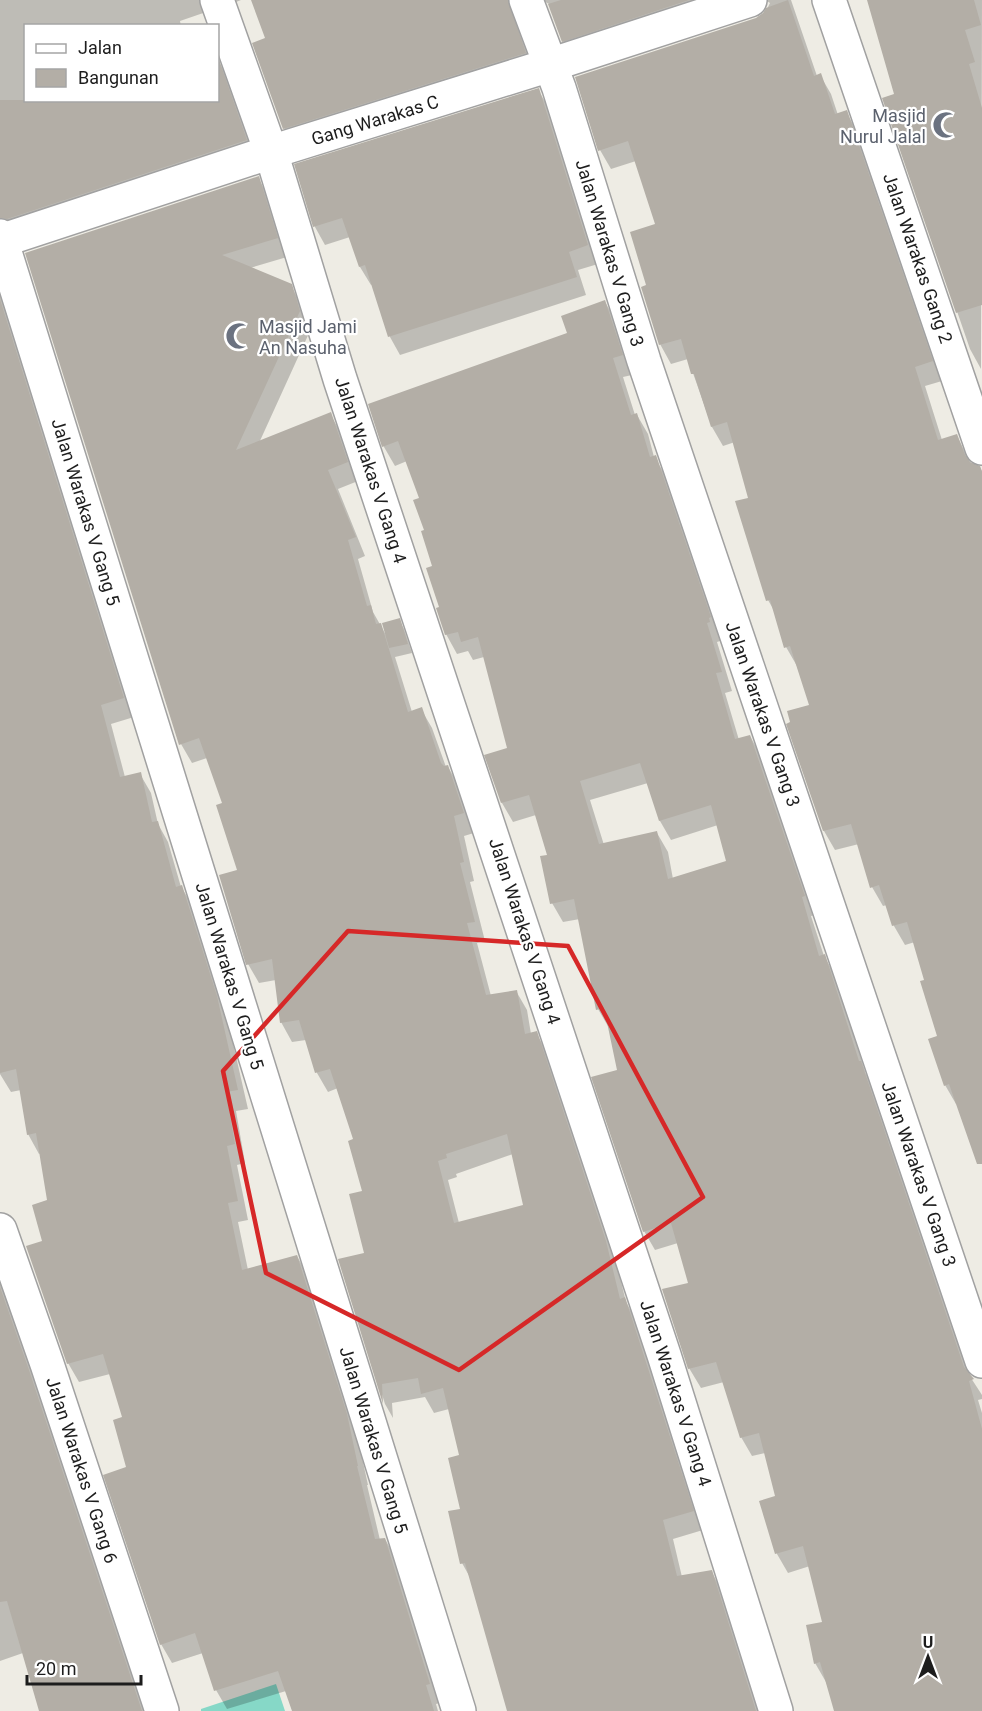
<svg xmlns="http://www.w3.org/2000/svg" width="982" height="1711" font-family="Roboto,sans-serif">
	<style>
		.pitch { fill: #86d8c7 }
		.shadow { fill: #0003; fill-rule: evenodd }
		.building { fill: #b3aea6; fill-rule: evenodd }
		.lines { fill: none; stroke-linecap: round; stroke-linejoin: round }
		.minor-casing { stroke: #a1a1a1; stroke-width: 36 }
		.minor { stroke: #fff; stroke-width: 33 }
		.marked { fill: none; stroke: #d62828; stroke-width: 4.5; stroke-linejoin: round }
		.labels { text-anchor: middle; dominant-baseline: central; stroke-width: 4.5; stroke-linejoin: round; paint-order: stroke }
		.worship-label { font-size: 18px; fill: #5b616d; stroke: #fff; text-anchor: end }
		.street-label { font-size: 18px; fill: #1d1d1d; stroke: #fff }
	</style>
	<rect width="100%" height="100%" fill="#eeece4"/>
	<!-- pitch -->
	<polygon class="pitch" points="276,1684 285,1711 201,1711 201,1709"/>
	<!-- shadow -->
	<g class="shadow">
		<polygon points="0,0 241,0 236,2 222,1 212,10 180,21 181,26 26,26 26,100 218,100 218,60 228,78 257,159 0,241"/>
		<polygon points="252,0 791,0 817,76 820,75 831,94 838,115 846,112 857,131 942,381 925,386 942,440 957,436 971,464 980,467 982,471 982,1151 958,1104 956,1104 945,1085 938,1037 926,981 915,942 905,945 894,926 887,905 883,906 872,887 859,844 835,850 824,831 788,725 811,706 797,666 786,647 776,614 768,600 750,499 735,442 723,446 712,427 688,359 671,364 660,344 648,286 657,225 636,161 611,169 600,150 765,13 770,3 765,0 574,60 563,41 549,4 542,0 536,72 295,147 284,128 267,39"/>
		<polygon points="869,0 982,0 981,369 970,349 884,99 896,95"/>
		<polygon points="538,90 549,108 598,264 578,270 586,295 400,355 390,337 373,284 371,285 360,267 350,237 325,245 315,227 296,165"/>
		<path d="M258 178 269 197 287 257 250 268 290 285 302 305 310 331 259 443 330 414 341 433 358 481 338 489 365 556 358 559 373 612 386 635 399 620 404 629 412 653 395 657 412 712 421 709 432 728 446 767H448L459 786 474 833 464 836 474 881 470 882 485 941 477 943 491 996 516 991 527 1010 531 1034 536 1033 547 1052 616 1261 626 1302 635 1318 703 1530 673 1539 682 1577 711 1571 722 1591 760 1711H509L472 1581 462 1563 461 1456 449 1409 434 1413 425 1397 392 1403 393 1418 385 1404 340 1260 366 1254 364 1192 355 1140 338 1088 328 1092 317 1073 306 1040 292 1042 281 1022 276 980 259 983 248 964 239 871 224 804 207 758 192 763 181 744 27 254ZM513 1154 525 1206 459 1223 448 1180 457 1177 456 1174Z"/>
		<polygon points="0,291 134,717 111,724 125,777 140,774 151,793 158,824 168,842 181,887 193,906 227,1017 248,1109 236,1111 245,1163 237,1165 248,1220 238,1222 248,1270 297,1256 308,1276 357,1435 368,1485 367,1485 380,1540 385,1539 396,1559 440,1703 436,1704 438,1711 293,1711 286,1691 227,1709 216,1690 203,1653 172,1663 161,1644 128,1468 124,1418 110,1374 79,1382 68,1363 46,1249 49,1202 41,1153 39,1154 28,1134 21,1090 11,1092 0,1074"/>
		<path d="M605 302 616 321 632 375 623 377 635 415H637L648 434 654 457 666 476 721 637 720 641 717 642 732 691 725 693 739 740 750 736 761 756 815 915 811 916 824 956 835 975 866 1074 871 1081 971 1378 982 1395V1399L978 1400 982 1413V1711H836L826 1682 815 1663 824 1623 810 1566 788 1573 777 1554 761 1502 777 1497 765 1453 752 1456 741 1437 724 1382 701 1388 689 1368 690 1284 678 1243 655 1250 644 1231 619 1071 609 1028 598 1009 580 919 563 922 552 903 549 856 536 815 513 822 502 803 509 749 484 657 473 660 468 651 457 654 446 634 421 499 407 461 395 466 384 447 370 405 569 334ZM648 783 660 821 671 840 718 825 728 862 673 879 668 852 657 833 604 845 590 800Z"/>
		<polygon points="0,1278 40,1391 146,1711 40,1711 23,1653 0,1661"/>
	</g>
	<!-- building -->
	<g class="building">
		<polygon points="251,0 508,0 526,53 283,129 252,43 265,38"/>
		<polygon points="561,0 689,0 562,42 548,4"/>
		<polygon points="788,0 814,76 821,73 835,114 847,110 933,361 915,367 938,440 957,434 965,455 970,462 980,466 982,472 982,1164 977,1164 949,1084 944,1086 928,1039 937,1036 920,981 924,980 907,922 892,926 879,885 870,888 851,824 823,831 786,724 790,722 787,711 809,705 790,646 784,648 770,600 766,601 735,501 748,498 727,422 711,427 694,374 691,374 681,339 659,345 641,287 646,285 630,232 655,224 628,141 598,151 575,77 756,18 763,13 766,8"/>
		<polygon points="867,0 974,0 981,25 965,30 975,62 969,64 982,108 982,305 956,313 882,98 894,94"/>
		<polygon points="218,57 247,140 7,219 0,218 0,100 218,100"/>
		<polygon points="539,88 588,245 569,252 577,277 388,337 365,265 359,267 342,218 313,227 294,164"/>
		<path d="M259 176 278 238 222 255 292 284 300 311 236 450 331 412 348 462 328 470 356 537 348 540 367 606 371 605 376 624 381 623 408 712 422 707 441 763 444 766 448 765 464 813 454 816 464 862 460 863 475 922 467 923 486 995 517 990 525 1034 537 1031 606 1241 620 1299 625 1297 694 1511 663 1520 677 1576 712 1570 756 1711H507L465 1563 460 1564 448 1511 460 1509 448 1458 459 1455 443 1388 421 1394 418 1378 382 1384 383 1404 338 1259 364 1253 349 1194 362 1191 348 1141 353 1139 330 1069 315 1073 299 1020 280 1023 272 959 246 965 219 875 237 870 216 805 222 803 199 738 179 745 25 253ZM507 1134 523 1205 454 1223 438 1161 447 1158 446 1154Z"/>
		<polygon points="0,299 124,698 101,705 120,777 141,772 152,822 158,821 176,887 182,885 217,996 238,1090 226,1092 235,1144 227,1146 238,1201 228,1203 242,1270 297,1255 347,1414 358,1466 357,1466 375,1539 385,1538 430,1684 426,1685 434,1711 292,1711 278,1671 214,1691 195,1633 160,1645 103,1475 126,1467 113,1420 122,1417 103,1354 67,1364 26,1246 42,1241 32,1205 47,1200 36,1133 27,1135 16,1069 0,1073"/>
		<path d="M605 300 623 355 613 358 631 415 637 413 650 457 656 455 711 617 709 618 710 622 707 623 722 672 716 673 735 739 750 735 805 896 802 897 819 956 825 954 859 1061H861L964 1367 974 1379 969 1381 982 1429V1711H834L820 1662 814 1664 806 1625 822 1622 803 1546 775 1554 759 1501 775 1496 759 1433 740 1438 716 1362 688 1369 662 1289 688 1283 671 1223 643 1232 591 1077 617 1070 604 1008 596 1010 574 899 550 904 540 856 547 855 529 795 501 803 484 755 507 748 478 637 461 642 458 632 445 635 436 608 439 607 426 568 432 566 421 531 424 530 413 500 419 498 398 441 382 447 368 404 567 333 561 316ZM640 763 659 821 711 805 726 861 668 879 657 831 599 844 580 781Z"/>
		<polygon points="400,618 408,644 389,648 382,623"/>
		<polygon points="0,1287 29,1370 142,1711 39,1711 7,1601 0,1602"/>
	</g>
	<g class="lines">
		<defs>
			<g id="minor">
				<polyline points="217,0 271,152 340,379 664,1355 776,1711"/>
				<polyline points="526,0 559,88 644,361 982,1361"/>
				<polyline points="829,0 982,448"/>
				<polyline points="0,236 459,1711"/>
				<polyline points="0,241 271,152 550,65 750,0"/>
				<polyline points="0,1230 47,1364 162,1711"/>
			</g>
		</defs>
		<!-- minor casing -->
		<use href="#minor" class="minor-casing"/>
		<!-- minor -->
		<use href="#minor" class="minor"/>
	</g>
	<!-- marked area -->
	<path class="marked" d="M348 931 568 946 703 1197 459 1370 266 1273 223 1071Z"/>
	<!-- icons -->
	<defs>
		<symbol id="mosque-bare" viewBox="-9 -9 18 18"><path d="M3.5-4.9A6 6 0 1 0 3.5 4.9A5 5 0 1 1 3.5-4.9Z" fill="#6b7280" stroke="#fff" stroke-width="2.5" paint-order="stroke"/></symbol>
	</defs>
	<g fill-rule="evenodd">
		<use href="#mosque-bare" x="927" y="106" width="38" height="38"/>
		<use href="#mosque-bare" x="220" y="317" width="38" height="38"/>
	</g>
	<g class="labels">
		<!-- worship labels -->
		<g class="worship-label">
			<text x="926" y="115">Masjid<tspan x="926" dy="21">Nurul Jalal</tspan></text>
			<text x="259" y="326" text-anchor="start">Masjid Jami<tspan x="259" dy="21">An Nasuha</tspan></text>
		</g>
		<!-- street labels -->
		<g class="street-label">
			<text transform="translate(375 120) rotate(-17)">Gang Warakas C</text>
			<text transform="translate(610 253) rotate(73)">Jalan Warakas V Gang 3</text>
			<text transform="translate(918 258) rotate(71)">Jalan Warakas Gang 2</text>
			<text transform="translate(371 470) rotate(72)">Jalan Warakas V Gang 4</text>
			<text transform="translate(86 512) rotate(73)">Jalan Warakas V Gang 5</text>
			<text transform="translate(763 714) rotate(71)">Jalan Warakas V Gang 3</text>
			<text transform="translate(525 931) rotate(72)">Jalan Warakas V Gang 4</text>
			<text transform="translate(230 976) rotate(73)">Jalan Warakas V Gang 5</text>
			<text transform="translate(919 1174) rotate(71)">Jalan Warakas V Gang 3</text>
			<text transform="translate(676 1393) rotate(72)">Jalan Warakas V Gang 4</text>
			<text transform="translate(374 1440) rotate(73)">Jalan Warakas V Gang 5</text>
			<text transform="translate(82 1470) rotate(72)">Jalan Warakas V Gang 6</text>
		</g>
	</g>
	<!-- legend -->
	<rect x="24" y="24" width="195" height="78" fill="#ffffff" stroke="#a5a5a5" stroke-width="1.5"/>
	<rect x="36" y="44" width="30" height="9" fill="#ffffff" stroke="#a5a5a5" stroke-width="1.5"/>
	<text x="78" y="54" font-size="18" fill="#1d1d1d">Jalan</text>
	<rect x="36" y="69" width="30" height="18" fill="#b3aea6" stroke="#a5a5a5" stroke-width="1.5"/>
	<text x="78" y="84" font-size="18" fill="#1d1d1d">Bangunan</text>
	<!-- north arrow -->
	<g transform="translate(928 1657)" stroke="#ffffff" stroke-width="4.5" paint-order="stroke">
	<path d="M0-4.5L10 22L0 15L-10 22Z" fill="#1d1d1d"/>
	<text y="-9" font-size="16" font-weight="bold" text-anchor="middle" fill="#1d1d1d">U</text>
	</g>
	<!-- scale -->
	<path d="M27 1675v9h114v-9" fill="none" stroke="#1d1d1d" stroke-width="3"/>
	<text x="36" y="1675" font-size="18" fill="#1d1d1d" stroke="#ffffff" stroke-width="4.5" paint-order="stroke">20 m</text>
</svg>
